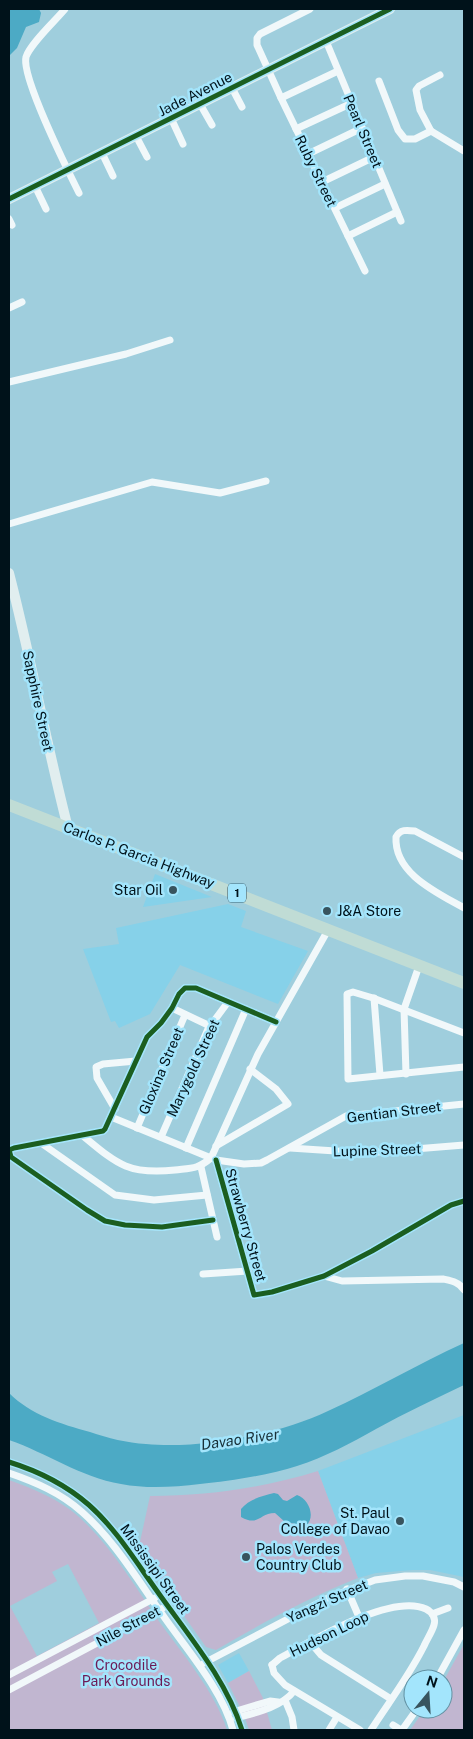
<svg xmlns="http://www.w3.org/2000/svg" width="473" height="1739" font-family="'Public Sans',sans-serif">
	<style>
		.built { fill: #86d1e9 }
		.green { fill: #c1b6d0; fill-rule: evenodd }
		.water { fill: #4caac5 }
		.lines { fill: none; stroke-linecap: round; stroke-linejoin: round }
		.street { stroke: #f1f8fa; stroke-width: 7 }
		.secondary { stroke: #e1eeef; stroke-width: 10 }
		.highway { stroke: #c0dcd5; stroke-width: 12 }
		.cycleway-casing { stroke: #a3e5fc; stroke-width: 8 }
		.cycleway { stroke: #1b5e20; stroke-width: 5 }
		.poi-dot { fill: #38545e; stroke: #a3e5fc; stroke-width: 2 }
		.labels { text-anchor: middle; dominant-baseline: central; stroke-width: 5; stroke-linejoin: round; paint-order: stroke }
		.shield { fill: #a3e5fc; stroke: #31515e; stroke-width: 1 }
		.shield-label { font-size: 12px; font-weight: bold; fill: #00121a }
		.street-label { font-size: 14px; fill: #00121a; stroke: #a3e5fc }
		.poi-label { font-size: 14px; fill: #00121a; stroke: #a3e5fc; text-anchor: end }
		.park-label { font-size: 14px; fill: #6c1a55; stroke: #a3e5fc }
		.water-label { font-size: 15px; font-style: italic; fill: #183038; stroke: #a3e5fc }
	</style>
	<rect width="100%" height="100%" fill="#9fcedd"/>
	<!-- built -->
	<g class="built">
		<polygon points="155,874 212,897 143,907"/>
		<polygon points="228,904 246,911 241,927 308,951 278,1004 180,965 150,1014 119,1028 115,1021 111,1022 83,949 119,944 116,928"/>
		<polygon points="464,1415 464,1577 430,1570 413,1570 376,1573 358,1578 318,1471"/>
		<polygon points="239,1653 249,1671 228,1683 218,1665"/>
	</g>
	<!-- green -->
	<g class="green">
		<path d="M318 1471 358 1578C308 1598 262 1623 216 1650L206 1647 138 1551 150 1496C208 1496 263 1488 318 1471Z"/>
		<path d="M9 1480C34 1489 59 1499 79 1517 111 1546 134 1585 158 1620 181 1652 216 1693 227 1730H9ZM68 1564 99 1623 37 1656 10 1606 57 1581 52 1572Z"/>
		<polygon points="464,1644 464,1730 410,1730 425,1709 443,1709 443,1682"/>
		<polygon points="249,1671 263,1698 272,1730 249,1730 244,1715 228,1683"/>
	</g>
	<!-- water -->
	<g class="water">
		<polygon points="9,9 39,9 41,13 39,22 26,27 17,48 9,56"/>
		<path d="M464 1343V1385C435 1399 405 1413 376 1429 351 1443 325 1457 297 1466 269 1475 230 1481 200 1484 174 1487 147 1489 121 1484 80 1477 47 1453 9 1440V1393C31 1415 61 1424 90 1432 108 1438 127 1443 146 1444 201 1449 278 1435 328 1411 374 1390 418 1364 464 1343Z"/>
		<path d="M274 1493 278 1494 283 1500 287 1501 297 1495C309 1499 316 1517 306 1526L285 1522 275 1513C259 1513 259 1527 241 1517V1509C249 1499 262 1496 274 1493Z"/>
	</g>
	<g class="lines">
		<!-- street -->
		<g class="street">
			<path d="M65 9C56 20 30 44 26 57 21 76 68 171 79 193"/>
			<polyline points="310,9 260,34 257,38 257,45 281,98 365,271"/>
			<polyline points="326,41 401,221"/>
			<polyline points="440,75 419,86 416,90 420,110 431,131 464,151"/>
			<polyline points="379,81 398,130 405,139 415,139 431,131"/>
			<polyline points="232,88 242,107"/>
			<polyline points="281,98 338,71"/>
			<polyline points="200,104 212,125"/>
			<polyline points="171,118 183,144"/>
			<polyline points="296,129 352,103"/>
			<polyline points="136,136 147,157"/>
			<polyline points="102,153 113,176"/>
			<polyline points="308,154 362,128"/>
			<polyline points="322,182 374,157"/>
			<polyline points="35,186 46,209"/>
			<polyline points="335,208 385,184"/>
			<polyline points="9,219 12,225"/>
			<polyline points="348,236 397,212"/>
			<polyline points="9,308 22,302"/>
			<polyline points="9,382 126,354 170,340"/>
			<polyline points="9,524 152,482 220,493 266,481"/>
			<path d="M464 857 415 831C407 830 400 829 396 837 394 874 438 893 464 908"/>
			<polyline points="374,998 380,1075"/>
			<polyline points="172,1008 210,1026"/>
			<polyline points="464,1033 373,998 353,992 347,994 348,1079 464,1067"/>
			<polyline points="406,1074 404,1009 419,966"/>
			<polyline points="115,1109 97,1078 96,1067 103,1064 136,1061"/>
			<polyline points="111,1117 216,1160 244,1164 261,1163 267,1160 346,1116 464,1104"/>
			<polyline points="137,1128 185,1015"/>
			<path d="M82 1135C117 1164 128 1175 175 1170 192 1168 198 1169 211 1158L258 1054 328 930"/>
			<polyline points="161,1137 208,1029 228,1002"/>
			<polyline points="41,1143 115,1195 154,1200 207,1195"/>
			<polyline points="216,1146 288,1104 276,1089 250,1069"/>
			<polyline points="186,1148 246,1009"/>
			<polyline points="290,1148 366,1153 464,1145"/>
			<polyline points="216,1160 254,1295 272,1292 324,1276 372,1251 451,1205 464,1201"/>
			<polyline points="201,1167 217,1237"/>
			<polyline points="213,1220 162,1227 125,1225 105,1221 87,1210 11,1157 9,1150 14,1148 103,1131 105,1129 147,1037 161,1023 172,1008 179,994 185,988 196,988 276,1022"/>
			<polyline points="203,1274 248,1271"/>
			<path d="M324 1276 342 1281 443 1279C452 1281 459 1282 464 1290"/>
			<path d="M9 1462C38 1471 66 1485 89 1505 116 1529 136 1562 157 1591 188 1635 226 1679 242 1730"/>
			<path d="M9 1473C35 1482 61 1493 82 1512 114 1540 137 1579 162 1614 186 1649 222 1689 233 1730"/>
			<polyline points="347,1589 359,1617"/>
			<polyline points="432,1614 448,1608"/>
			<polyline points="310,1642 321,1655 391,1699"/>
			<polyline points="204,1663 328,1598 375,1580 405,1576 423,1576 454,1582 464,1587"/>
			<path d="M272 1665 280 1658C312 1641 391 1593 426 1609 432 1612 436 1618 434 1625 432 1632 427 1639 424 1646 409 1676 389 1702 371 1730"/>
			<polyline points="272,1665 274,1673 285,1685 360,1730"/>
			<polyline points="9,1675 155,1598"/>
			<polyline points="437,1679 464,1630"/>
			<polyline points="9,1690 163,1608"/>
			<polyline points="285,1700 292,1717 294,1730"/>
			<polyline points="233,1712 270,1701 278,1702"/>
			<path d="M236 1718C255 1713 282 1707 294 1691"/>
			<polyline points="393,1725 401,1730"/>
			<polyline points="329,1730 337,1717"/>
			<polyline points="402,1730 417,1709"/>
		</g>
		<!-- secondary -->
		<g class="secondary">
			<polyline points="9,199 390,9"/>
			<path d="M9 573C31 658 46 743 68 828"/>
		</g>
		<!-- highway -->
		<polyline class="highway" points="9,805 464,983"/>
		<defs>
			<g id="cycleway">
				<polyline points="9,199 390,9"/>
				<polyline points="216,1160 254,1295 272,1292 324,1276 372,1251 451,1205 464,1201"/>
				<polyline points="213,1220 162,1227 125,1225 105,1221 87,1210 11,1157 9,1150 14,1148 103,1131 105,1129 147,1037 161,1023 172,1008 179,994 185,988 196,988 276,1022"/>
				<path d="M9 1462C38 1471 66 1485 89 1505 116 1529 136 1562 157 1591 188 1635 226 1679 242 1730"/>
			</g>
		</defs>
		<!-- cycleway casing -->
		<use href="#cycleway" class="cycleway-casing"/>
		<!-- cycleway -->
		<use href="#cycleway" class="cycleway"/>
	</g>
	<!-- markers -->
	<g class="poi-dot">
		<circle cx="173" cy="890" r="5"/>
		<circle cx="327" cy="911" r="5"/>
		<circle cx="400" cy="1521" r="5"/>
		<circle cx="246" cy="1557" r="5"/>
	</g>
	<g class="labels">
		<!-- shield labels -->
		<rect class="shield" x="228" y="883.5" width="18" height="19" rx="4"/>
		<g class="shield-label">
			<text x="237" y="893">1</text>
		</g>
		<!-- street labels -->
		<g class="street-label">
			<text transform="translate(195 94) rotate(-27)">Jade Avenue</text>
			<text transform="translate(363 131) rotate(67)">Pearl Street</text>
			<text transform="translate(316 171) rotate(64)">Ruby Street</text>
			<text transform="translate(38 701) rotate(78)">Sapphire Street</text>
			<text transform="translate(139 855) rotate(21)">Carlos P. Garcia Highway</text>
			<text transform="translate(193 1068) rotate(-65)">Marygold Street</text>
			<text transform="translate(161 1071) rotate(-67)">Gloxina Street</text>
			<text transform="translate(394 1112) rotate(-7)">Gentian Street</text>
			<text transform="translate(377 1150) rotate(-2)">Lupine Street</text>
			<text transform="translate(246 1225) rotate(74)">Strawberry Street</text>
			<text transform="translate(155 1569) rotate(54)">Mississipi Street</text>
			<text transform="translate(327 1601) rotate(-24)">Yangzi Street</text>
			<text transform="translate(128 1626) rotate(-28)">Nile Street</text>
			<text transform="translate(329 1634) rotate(-26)">Hudson Loop</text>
		</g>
		<!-- poi labels -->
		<g class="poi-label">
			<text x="163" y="890">Star Oil</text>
			<text x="337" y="911" text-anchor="start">J&amp;A Store</text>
			<text x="390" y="1513">St. Paul<tspan x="390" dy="16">College of Davao</tspan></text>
			<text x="256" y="1549" text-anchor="start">Palos Verdes<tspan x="256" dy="16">Country Club</tspan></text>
		</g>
		<!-- park labels -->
		<g class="park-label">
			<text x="126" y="1665">Crocodile<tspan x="126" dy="16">Park Grounds</tspan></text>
		</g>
		<!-- water labels -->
		<g class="water-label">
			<text transform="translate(240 1439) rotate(-8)">Davao River</text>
		</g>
	</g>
	<!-- border -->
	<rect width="473" height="1739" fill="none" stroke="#00121a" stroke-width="20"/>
	<!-- north arrow -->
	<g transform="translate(428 1694) rotate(18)"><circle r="24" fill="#a3e5fc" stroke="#6291a2"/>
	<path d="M0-4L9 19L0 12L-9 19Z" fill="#38545e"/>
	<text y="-8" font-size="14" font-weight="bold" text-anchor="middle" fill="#00121a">N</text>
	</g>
</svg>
